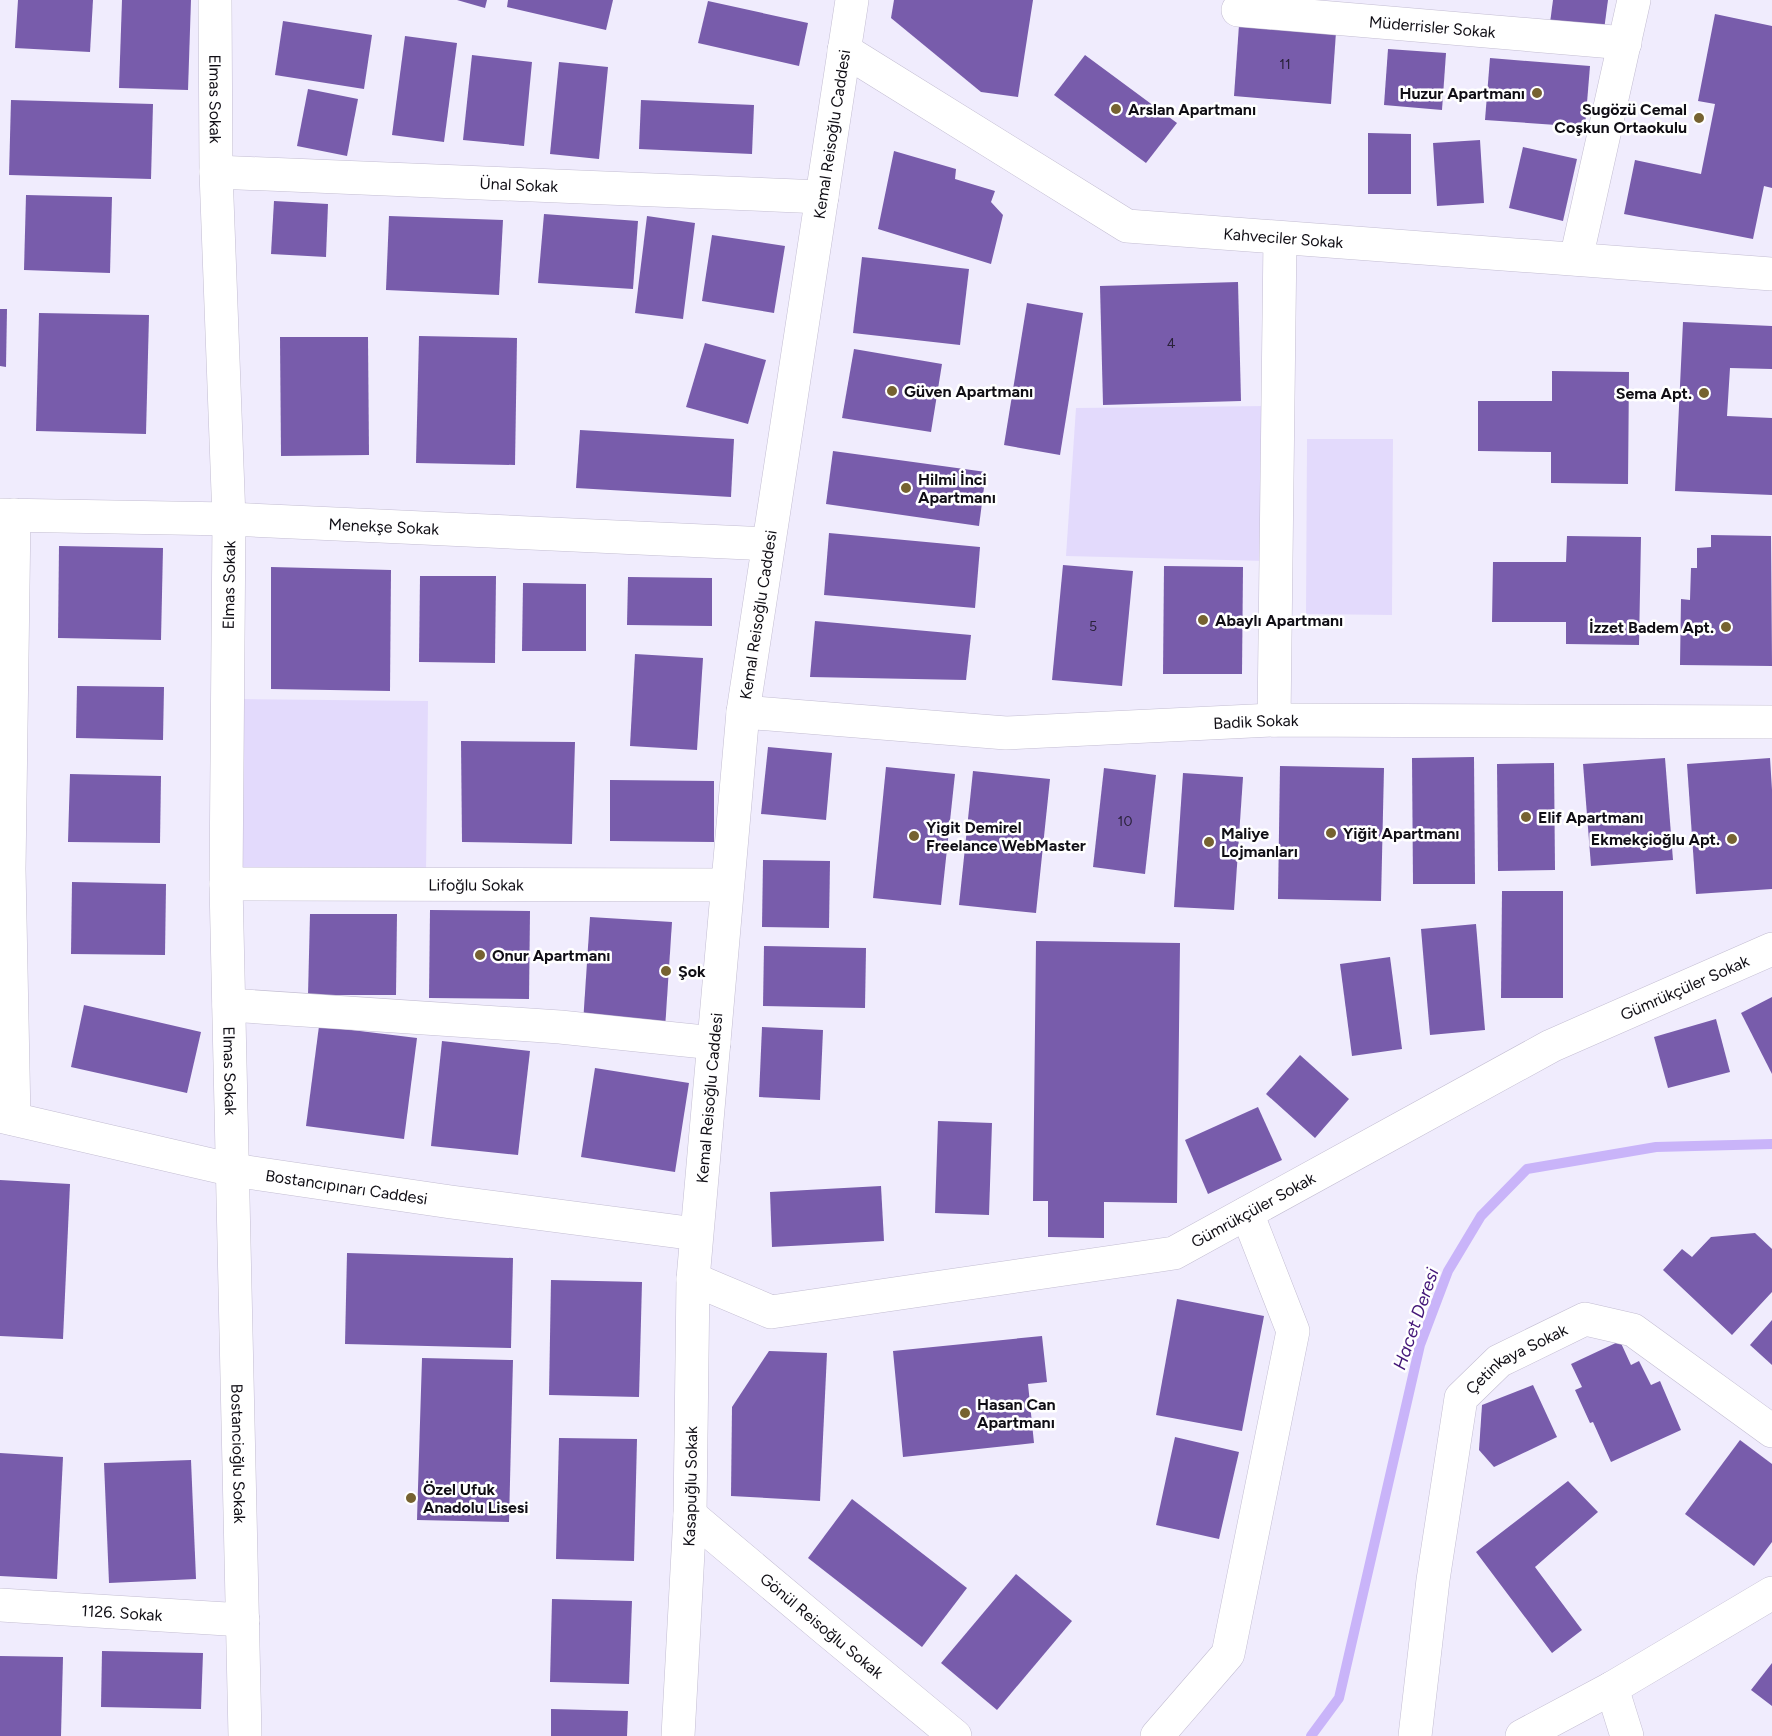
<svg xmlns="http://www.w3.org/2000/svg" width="1772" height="1736" font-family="Figtree,sans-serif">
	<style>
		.green { fill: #e3dafc }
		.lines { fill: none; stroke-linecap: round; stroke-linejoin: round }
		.stream { stroke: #c9b4f9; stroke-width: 10 }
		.building { fill: #785cab }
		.street-casing { stroke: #c3bdd2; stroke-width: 34 }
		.secondary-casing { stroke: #c3bdd2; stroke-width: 34 }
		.street { stroke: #fff; stroke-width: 33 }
		.secondary { stroke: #fff; stroke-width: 33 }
		.poi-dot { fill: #766231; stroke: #fff; stroke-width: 2 }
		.labels { text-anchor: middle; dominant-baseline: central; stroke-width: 5; stroke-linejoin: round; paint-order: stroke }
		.number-label { font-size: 14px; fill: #2a223a }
		.street-label { font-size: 16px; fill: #100e15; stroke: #fff }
		.poi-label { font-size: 16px; font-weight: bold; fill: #100e15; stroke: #fff; text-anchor: start }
		.water-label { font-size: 18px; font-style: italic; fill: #431678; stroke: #fff }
	</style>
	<rect width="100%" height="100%" fill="#f0ecfd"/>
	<!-- green -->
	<g class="green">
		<polygon points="1268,406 1266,561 1066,556 1076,408"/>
		<polygon points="1307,439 1393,439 1392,615 1306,614"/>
		<polygon points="237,699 428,701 426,876 235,876"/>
	</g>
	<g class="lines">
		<!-- stream -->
		<polyline class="stream" points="1311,1736 1339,1698 1420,1345 1448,1271 1481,1216 1527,1169 1656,1147 1772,1144"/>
	</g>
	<!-- building -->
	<g class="building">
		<polygon points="18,0 93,0 90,52 15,48"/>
		<polygon points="122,0 191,0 188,90 119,88"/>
		<polygon points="457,0 487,0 485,8"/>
		<polygon points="508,0 613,0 606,30 507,7"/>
		<polygon points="894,0 1033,0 1018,97 981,92 891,18"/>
		<polygon points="1553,0 1608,0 1604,30 1550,23"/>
		<polygon points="708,1 808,23 799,66 698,43"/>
		<polygon points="1715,14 1772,26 1772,188 1764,186 1753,239 1624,214 1635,160 1701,174 1715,104 1698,101"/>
		<polygon points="283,21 372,35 364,89 275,75"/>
		<polygon points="1239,25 1336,32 1331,104 1234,96"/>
		<polygon points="405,36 457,43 444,142 392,135"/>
		<polygon points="1388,49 1446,53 1442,110 1384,105"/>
		<polygon points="472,55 532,62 524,146 463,140"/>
		<polygon points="1085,55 1177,123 1146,163 1054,95"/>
		<polygon points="1490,58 1590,66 1585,127 1485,120"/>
		<polygon points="559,62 608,67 599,159 550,154"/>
		<polygon points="308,89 358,99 347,156 297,146"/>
		<polygon points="11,100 153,104 151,179 9,175"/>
		<polygon points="641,100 754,105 752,154 639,149"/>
		<polygon points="1368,133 1411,134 1411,194 1368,194"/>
		<polygon points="1480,140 1484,203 1437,206 1433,143"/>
		<polygon points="1523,147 1577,159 1563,221 1509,208"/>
		<polygon points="894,151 956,169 955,179 995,191 991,202 1003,215 991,264 878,229"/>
		<polygon points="26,195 112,197 110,273 24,270"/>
		<polygon points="274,201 328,204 326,257 271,254"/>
		<polygon points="544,214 638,221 633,289 538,283"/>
		<polygon points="389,216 503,220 499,295 386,290"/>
		<polygon points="647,216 695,223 683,319 635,313"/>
		<polygon points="712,235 785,246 774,313 702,301"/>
		<polygon points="862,257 969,269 960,345 853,333"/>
		<polygon points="1238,282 1241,401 1103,405 1100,286"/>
		<polygon points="1027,303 1083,313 1060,455 1004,445"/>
		<polygon points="0,309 7,309 6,367 0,366"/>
		<polygon points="39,313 149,315 146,434 36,431"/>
		<polygon points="1683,322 1772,326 1772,369 1730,368 1727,416 1772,418 1772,495 1675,491"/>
		<polygon points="419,336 517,338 515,465 416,463"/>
		<polygon points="280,337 368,337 369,455 281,456"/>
		<polygon points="705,343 766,360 748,424 686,407"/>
		<polygon points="854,349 942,364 931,432 842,418"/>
		<polygon points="1552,371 1629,372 1628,484 1551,483 1551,452 1478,451 1478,401 1552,401"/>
		<polygon points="580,430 734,439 731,497 576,488"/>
		<polygon points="833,451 986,472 979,526 826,504"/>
		<polygon points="829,533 980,547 975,608 824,595"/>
		<polygon points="1711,535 1771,536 1772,666 1680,665 1681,599 1690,600 1691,568 1697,568 1697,548 1711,547"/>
		<polygon points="1567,536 1641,537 1639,645 1566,644 1566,622 1492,622 1493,562 1566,562"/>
		<polygon points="59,546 163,548 161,640 58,638"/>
		<polygon points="1063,565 1133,571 1122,686 1052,680"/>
		<polygon points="1164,566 1243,567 1242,674 1163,674"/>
		<polygon points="271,567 391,570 390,691 271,689"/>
		<polygon points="420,576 496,576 495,663 419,662"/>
		<polygon points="628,577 712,578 712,626 627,625"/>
		<polygon points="523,583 586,584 586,651 522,651"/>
		<polygon points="815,621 971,635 966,680 810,677"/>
		<polygon points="635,654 703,658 697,750 630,746"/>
		<polygon points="77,686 164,687 163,740 76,738"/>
		<polygon points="461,741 575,742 572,844 462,842"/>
		<polygon points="768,747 832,753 826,820 761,814"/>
		<polygon points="1474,757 1475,884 1413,884 1412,758"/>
		<polygon points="1665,758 1673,860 1591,866 1583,764"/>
		<polygon points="1770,758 1772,790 1772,889 1696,894 1687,764"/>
		<polygon points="1554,763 1555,870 1498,871 1497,764"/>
		<polygon points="1280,766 1384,768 1381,901 1278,899"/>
		<polygon points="886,767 955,774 941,905 873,898"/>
		<polygon points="1104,768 1156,775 1145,874 1093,867"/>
		<polygon points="973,771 1050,779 1036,913 959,905"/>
		<polygon points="1183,773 1243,777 1234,910 1174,907"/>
		<polygon points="70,774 161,776 160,843 68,842"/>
		<polygon points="610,780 714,781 714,842 610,841"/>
		<polygon points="763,860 830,861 829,928 762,927"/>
		<polygon points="72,882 166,884 165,955 71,954"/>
		<polygon points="1502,891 1563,891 1563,998 1501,998"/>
		<polygon points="430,910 530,911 529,999 429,998"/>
		<polygon points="310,914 397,914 396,995 308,995"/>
		<polygon points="590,917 672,922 665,1029 583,1023"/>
		<polygon points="1476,924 1485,1030 1430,1035 1421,929"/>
		<polygon points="1036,941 1180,943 1177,1203 1104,1202 1104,1238 1048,1237 1048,1201 1033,1201"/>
		<polygon points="764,946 866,948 865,1008 763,1006"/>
		<polygon points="1390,957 1402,1049 1352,1056 1340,964"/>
		<polygon points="1772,997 1772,1074 1741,1013"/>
		<polygon points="84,1005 201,1032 187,1093 71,1067"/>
		<polygon points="1716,1019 1730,1072 1668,1088 1654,1037"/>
		<polygon points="319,1026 417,1038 404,1139 306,1126"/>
		<polygon points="762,1027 823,1030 820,1100 759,1097"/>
		<polygon points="442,1041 530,1051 518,1155 431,1146"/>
		<polygon points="1300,1055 1349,1099 1315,1138 1266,1094"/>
		<polygon points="595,1068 689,1083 675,1172 581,1157"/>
		<polygon points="1258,1107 1282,1160 1208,1194 1185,1140"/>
		<polygon points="938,1121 992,1123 989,1215 935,1213"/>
		<polygon points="0,1180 70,1184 63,1339 0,1336"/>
		<polygon points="881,1186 884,1241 772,1247 770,1192"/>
		<polygon points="1755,1233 1772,1249 1772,1292 1732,1335 1663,1270 1682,1249 1692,1257 1711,1237"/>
		<polygon points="347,1253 513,1258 511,1348 345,1344"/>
		<polygon points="551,1280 642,1282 639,1397 549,1395"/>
		<polygon points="1177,1299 1264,1316 1242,1431 1156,1415"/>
		<polygon points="1772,1320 1772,1365 1750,1345"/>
		<polygon points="1042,1336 1047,1382 1028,1384 1034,1443 903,1457 893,1351"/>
		<polygon points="1620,1341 1631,1365 1639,1361 1651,1385 1660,1381 1681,1430 1611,1462 1593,1422 1590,1423 1575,1390 1582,1387 1571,1364"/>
		<polygon points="769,1351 827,1353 820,1501 731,1496 732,1407"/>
		<polygon points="422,1358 513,1360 509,1522 417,1520"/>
		<polygon points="1533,1385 1557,1437 1494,1467 1479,1450 1482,1405"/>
		<polygon points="1175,1437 1239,1452 1219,1539 1156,1525"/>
		<polygon points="559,1438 637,1439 634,1561 556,1559"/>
		<polygon points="1740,1440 1772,1464 1772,1542 1754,1566 1685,1514"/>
		<polygon points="0,1453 63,1457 57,1579 0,1576"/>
		<polygon points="191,1460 196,1579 109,1583 104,1463"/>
		<polygon points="1568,1481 1598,1512 1535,1567 1582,1630 1552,1653 1476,1552"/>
		<polygon points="852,1499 967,1588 922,1647 808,1558"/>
		<polygon points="1016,1574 1072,1621 997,1710 941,1663"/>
		<polygon points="552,1599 632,1601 629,1684 550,1682"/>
		<polygon points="102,1651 203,1653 201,1709 101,1707"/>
		<polygon points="0,1656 63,1657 61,1736 0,1736"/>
		<polygon points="1772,1663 1772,1706 1751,1690"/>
		<polygon points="551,1709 628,1711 627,1736 551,1736"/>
	</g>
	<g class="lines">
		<defs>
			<g id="street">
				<path id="s1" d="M215 0 216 172 229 519 226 884 245 1736"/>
				<path id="s2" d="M1238 10 1625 43"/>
				<path id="s3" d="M844 50 1127 226 1772 274"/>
				<path id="s4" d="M216 172 822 197"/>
				<polyline points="1576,259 1634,0"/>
				<path id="s5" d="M0 515 229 519 768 544"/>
				<path id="s6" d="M743 712 1006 733 1274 720 1772 722"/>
				<polyline points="1274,720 1280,238"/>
				<path id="s7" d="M226 884 727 885"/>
				<polyline points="229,1005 560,1027 714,1043"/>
				<polyline points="14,1119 9,869 14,515"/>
				<path id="s8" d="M693 1279 771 1312 1174 1253 1551 1046 1772 949"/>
				<path id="s9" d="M690 1515 827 1630 955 1736"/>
				<path id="s10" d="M0 1605 243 1620"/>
				<polyline points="1612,1688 1627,1736"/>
				<polyline points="1157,1736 1228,1654 1293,1331 1247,1213"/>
				<path id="s11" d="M1415 1736 1433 1580 1461 1398 1499 1361 1585 1319 1633 1330 1772 1431"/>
				<polyline points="1522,1736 1612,1688 1772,1593"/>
			</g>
			<g id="secondary">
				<path id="s12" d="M0 1116 233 1170 451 1202 696 1234"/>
				<path id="s13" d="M678 1736 690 1515 693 1279 743 712 852 0"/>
			</g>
		</defs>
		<!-- street casing -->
		<use href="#street" class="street-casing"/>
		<!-- secondary casing -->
		<use href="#secondary" class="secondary-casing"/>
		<!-- street -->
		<use href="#street" class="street"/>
		<!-- secondary -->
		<use href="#secondary" class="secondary"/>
	</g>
	<!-- markers -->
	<g class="poi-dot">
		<circle cx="1537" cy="93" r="6"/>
		<circle cx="1116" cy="109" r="6"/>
		<circle cx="1699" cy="118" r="6"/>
		<circle cx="892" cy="391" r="6"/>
		<circle cx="1704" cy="393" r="6"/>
		<circle cx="906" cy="488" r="6"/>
		<circle cx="1203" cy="620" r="6"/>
		<circle cx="1726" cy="627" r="6"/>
		<circle cx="1526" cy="817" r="6"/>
		<circle cx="1331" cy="833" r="6"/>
		<circle cx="914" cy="836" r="6"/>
		<circle cx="1732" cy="839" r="6"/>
		<circle cx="1209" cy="842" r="6"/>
		<circle cx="480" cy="955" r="6"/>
		<circle cx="666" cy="971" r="6"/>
		<circle cx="965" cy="1413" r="6"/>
		<circle cx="411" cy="1498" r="6"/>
	</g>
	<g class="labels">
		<!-- number labels -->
		<g class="number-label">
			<text x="1285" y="64">11</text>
			<text x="1171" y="343">4</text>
			<text x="1093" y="626">5</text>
			<text x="1125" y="821">10</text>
		</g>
		<!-- street labels -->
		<g class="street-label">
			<text stroke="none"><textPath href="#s2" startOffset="195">Müderrisler Sokak</textPath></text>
			<text stroke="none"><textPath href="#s1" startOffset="99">Elmas Sokak</textPath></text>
			<text stroke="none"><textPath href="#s13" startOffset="1611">Kemal Reisoğlu Caddesi</textPath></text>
			<text stroke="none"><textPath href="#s4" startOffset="303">Ünal Sokak</textPath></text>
			<text stroke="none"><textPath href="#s3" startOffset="490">Kahveciler Sokak</textPath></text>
			<text stroke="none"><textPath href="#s5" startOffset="384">Menekşe Sokak</textPath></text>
			<text transform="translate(229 585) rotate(-89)">Elmas Sokak</text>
			<text stroke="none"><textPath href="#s13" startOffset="1125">Kemal Reisoğlu Caddesi</textPath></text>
			<text stroke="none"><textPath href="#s6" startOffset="514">Badik Sokak</textPath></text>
			<text stroke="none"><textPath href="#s7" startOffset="250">Lifoğlu Sokak</textPath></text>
			<text stroke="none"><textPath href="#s8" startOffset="1068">Gümrükçüler Sokak</textPath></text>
			<text stroke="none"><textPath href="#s1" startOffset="1071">Elmas Sokak</textPath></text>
			<text stroke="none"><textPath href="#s13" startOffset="639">Kemal Reisoğlu Caddesi</textPath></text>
			<text stroke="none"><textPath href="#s12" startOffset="354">Bostancıpınarı Caddesi</textPath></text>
			<text stroke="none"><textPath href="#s8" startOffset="582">Gümrükçüler Sokak</textPath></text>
			<text stroke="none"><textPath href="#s11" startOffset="410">Çetinkaya Sokak</textPath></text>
			<text stroke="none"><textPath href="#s1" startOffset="1454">Bostancioğlu Sokak</textPath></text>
			<text stroke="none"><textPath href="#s13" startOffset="250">Kasapuğlu Sokak</textPath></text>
			<text stroke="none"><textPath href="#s10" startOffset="122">1126. Sokak</textPath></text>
			<text stroke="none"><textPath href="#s9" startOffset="172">Gönül Reisoğlu Sokak</textPath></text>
		</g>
		<!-- poi labels -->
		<g class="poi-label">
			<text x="1525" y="93" text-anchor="end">Huzur Apartmanı</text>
			<text x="1128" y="109">Arslan Apartmanı</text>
			<text x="1687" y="109" text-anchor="end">Sugözü Cemal<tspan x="1687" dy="18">Coşkun Ortaokulu</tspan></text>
			<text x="904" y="391">Güven Apartmanı</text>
			<text x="1692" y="393" text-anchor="end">Sema Apt.</text>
			<text x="918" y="479">Hilmi İnci<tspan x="918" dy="18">Apartmanı</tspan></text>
			<text x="1215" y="620">Abaylı Apartmanı</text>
			<text x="1714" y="627" text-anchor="end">İzzet Badem Apt.</text>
			<text x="1538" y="817">Elif Apartmanı</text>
			<text x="926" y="827">Yigit Demirel<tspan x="926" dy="18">Freelance WebMaster</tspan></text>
			<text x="1221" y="833">Maliye<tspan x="1221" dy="18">Lojmanları</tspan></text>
			<text x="1343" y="833">Yiğit Apartmanı</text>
			<text x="1720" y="839" text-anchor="end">Ekmekçioğlu Apt.</text>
			<text x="492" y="955">Onur Apartmanı</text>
			<text x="678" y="971">Şok</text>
			<text x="977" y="1404">Hasan Can<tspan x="977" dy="18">Apartmanı</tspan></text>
			<text x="423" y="1489">Özel Ufuk<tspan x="423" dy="18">Anadolu Lisesi</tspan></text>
		</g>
		<!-- water labels -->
		<g class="water-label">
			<text transform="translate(1416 1319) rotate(-71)">Hacet Deresi</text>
		</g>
	</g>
</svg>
